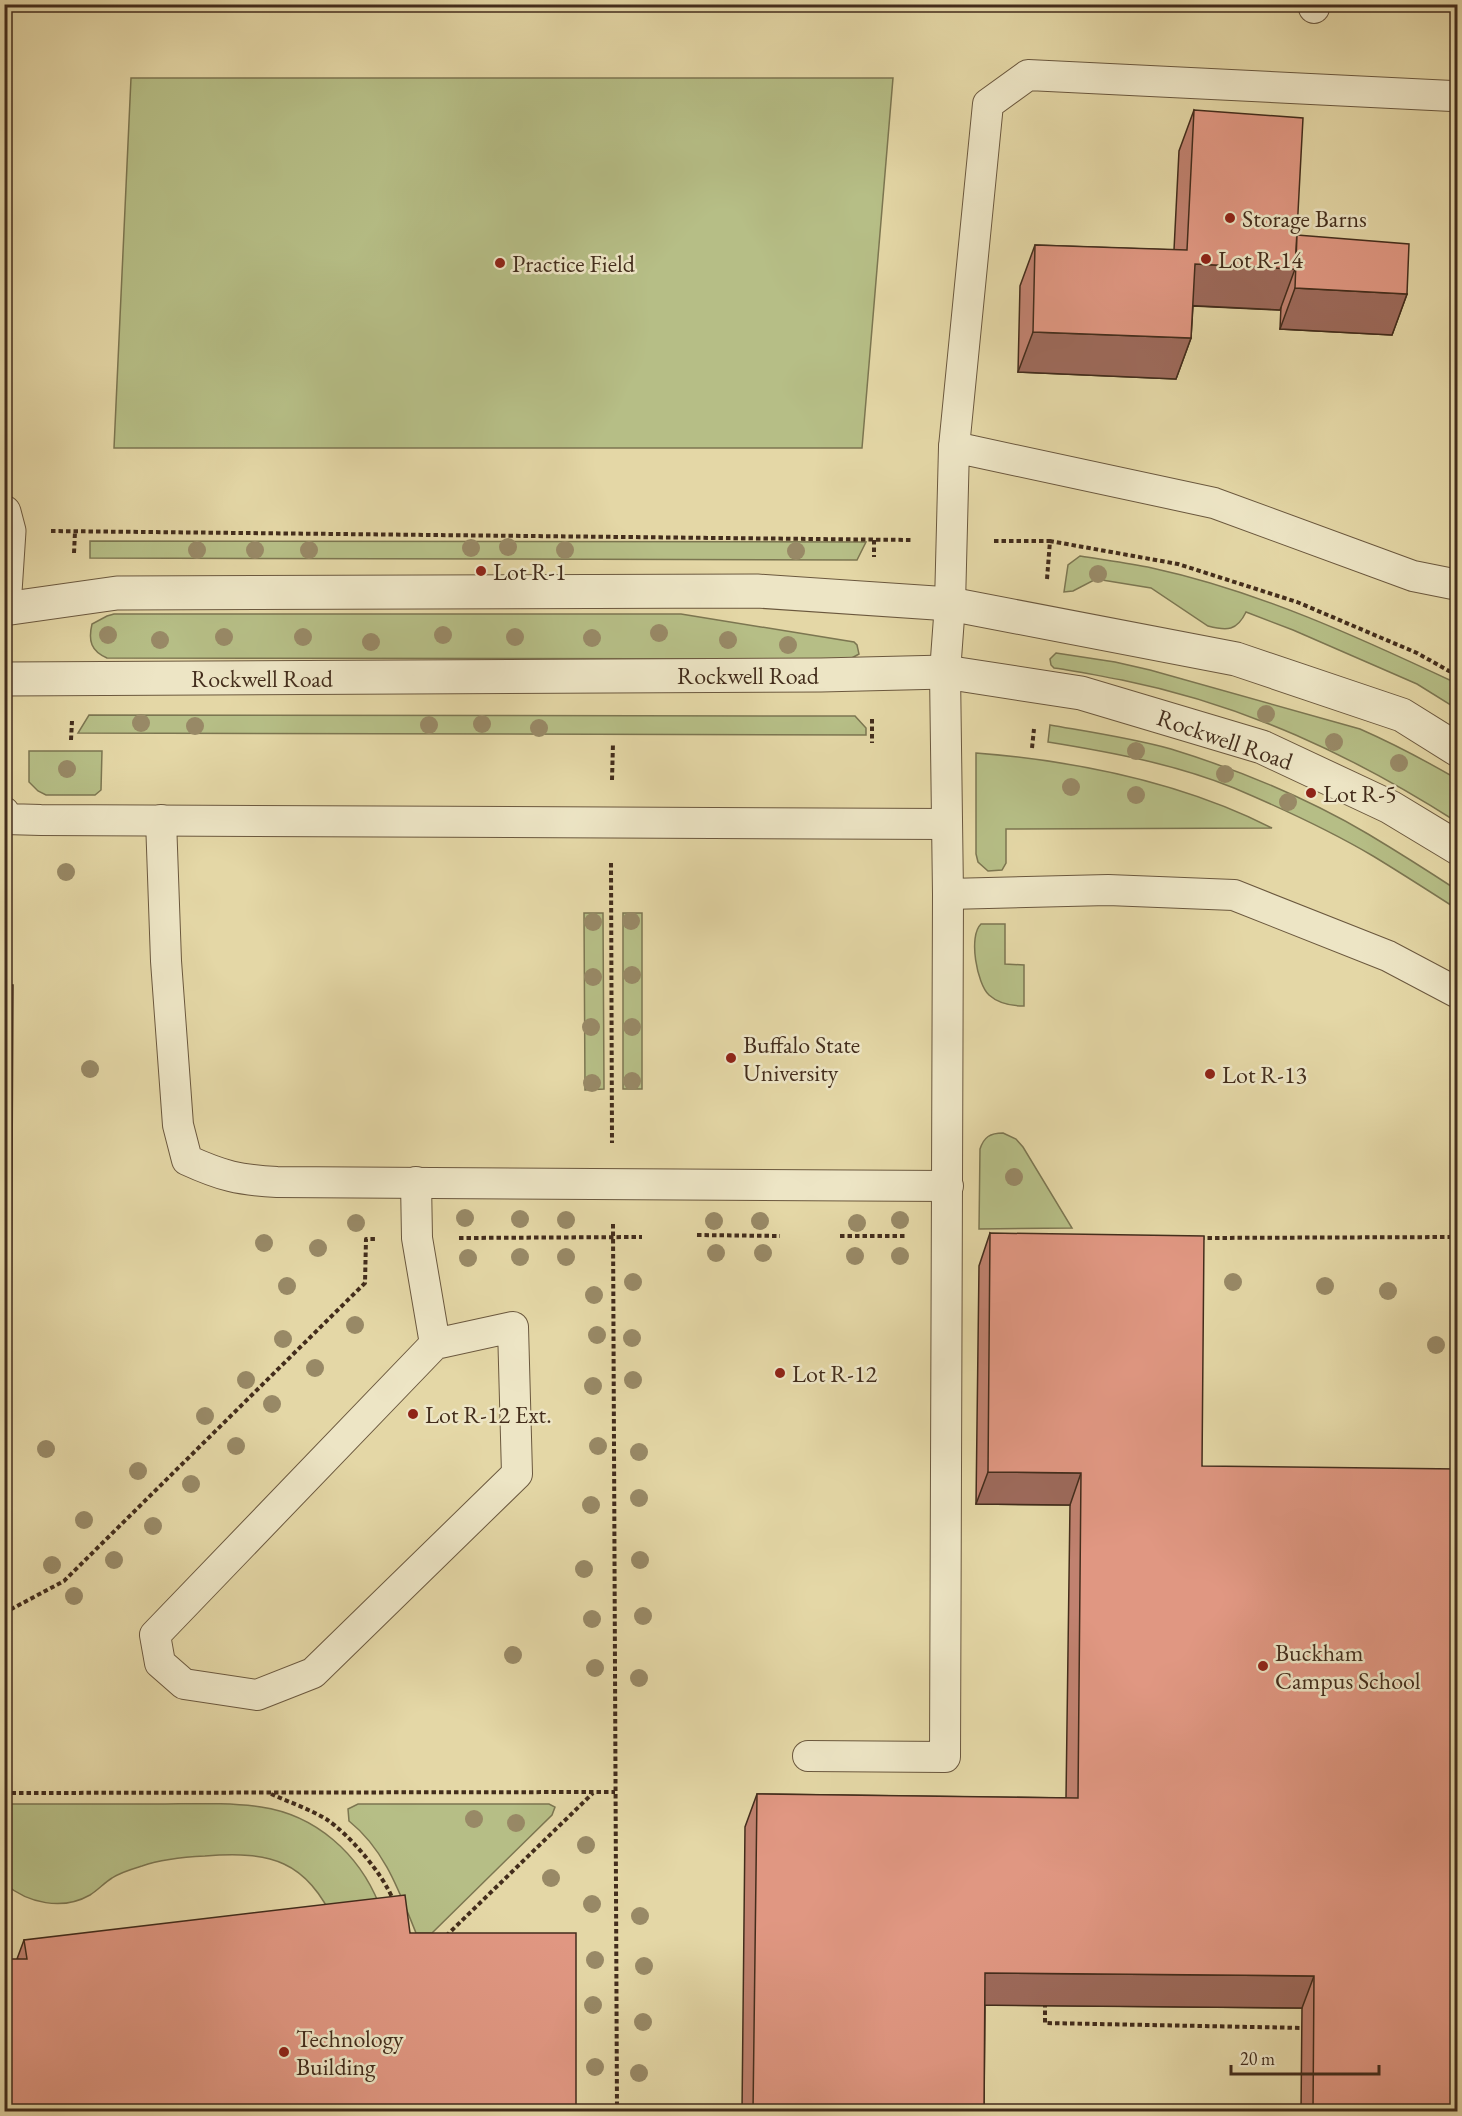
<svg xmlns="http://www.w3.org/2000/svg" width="1462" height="2116" font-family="'EB Garamond',serif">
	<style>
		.green { fill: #b6be86; stroke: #7c7651; stroke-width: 1.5 }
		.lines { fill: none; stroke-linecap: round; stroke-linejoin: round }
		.service-casing { stroke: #6b583e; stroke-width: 32 }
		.minor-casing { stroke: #6b583e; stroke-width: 35 }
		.tertiary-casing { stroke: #6b583e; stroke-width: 35 }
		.path { stroke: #432d1c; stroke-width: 4; stroke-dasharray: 4.5 3; stroke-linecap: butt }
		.service { stroke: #ede5c5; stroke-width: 30 }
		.minor { stroke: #ede5c5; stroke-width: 33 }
		.tertiary { stroke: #ede5c5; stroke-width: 33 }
		.tree { fill: #988966 }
		.wall { fill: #c18270; stroke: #432d1c; stroke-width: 1.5 }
		.shaded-wall { fill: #9d6a5b; stroke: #432d1c; stroke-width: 1.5 }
		.building { fill: #e09782; stroke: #432d1c; stroke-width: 1.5 }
		.poi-dot { fill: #8f2418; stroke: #ede5c5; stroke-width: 2 }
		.labels { text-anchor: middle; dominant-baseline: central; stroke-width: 5; stroke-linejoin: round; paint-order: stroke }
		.poi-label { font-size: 24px; fill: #432d1c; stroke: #ede5c5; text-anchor: start }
		.street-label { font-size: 24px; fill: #432d1c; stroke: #ede5c5 }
	</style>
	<rect width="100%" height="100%" fill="#e4d7a6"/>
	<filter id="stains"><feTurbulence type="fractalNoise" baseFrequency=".00333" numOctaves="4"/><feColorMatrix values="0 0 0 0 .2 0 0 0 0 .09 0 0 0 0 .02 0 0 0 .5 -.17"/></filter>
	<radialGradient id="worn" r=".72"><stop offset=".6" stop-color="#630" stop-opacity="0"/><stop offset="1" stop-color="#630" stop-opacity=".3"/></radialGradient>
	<!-- green -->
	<g class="green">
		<polygon points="131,78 893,78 862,448 114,448"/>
		<polygon points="90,541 866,542 857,560 90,558"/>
		<path d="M1080 556C1104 560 1128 563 1152 568 1258 591 1358 637 1456 683L1457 684V709L1417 684 1293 630 1246 612C1237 631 1227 631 1208 626L1151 588 1096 579 1073 591 1064 592 1068 565Z"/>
		<path d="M114 614H681L854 642 857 645 859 654 850 659 107 658C91 651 88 641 92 624L107 616Z"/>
		<path d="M1056 653 1115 662 1150 670 1360 729C1394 744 1426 761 1457 779V822C1352 755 1245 705 1122 680 1100 676 1077 671 1054 668L1051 665 1050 659Z"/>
		<polygon points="89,715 855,716 866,728 866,735 78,733"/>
		<path d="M1050 725C1090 732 1131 738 1171 749 1239 770 1307 798 1368 834 1398 852 1428 871 1457 890V909C1429 891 1401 873 1373 856 1329 830 1281 808 1234 788 1175 764 1110 752 1048 742Z"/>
		<polygon points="29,751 102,751 101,790 95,795 46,795 38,791 29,782"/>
		<path d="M976 753C1077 761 1181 782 1272 828L1006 829V863L1002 870 988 871 978 862 976 854Z"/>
		<polygon points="584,913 603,913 604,1089 585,1090"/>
		<rect x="623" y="913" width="19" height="176"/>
		<path d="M981 924H1005V964L1024 965V1006C1011 1006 999 1004 989 995 977 984 968 936 981 924Z"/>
		<path d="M1003 1133 1016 1139 1023 1147 1072 1228 979 1229 980 1149C984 1137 990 1133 1003 1133Z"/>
		<path d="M4 1804C55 1804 105 1804 156 1804 191 1804 227 1802 261 1807 316 1815 359 1854 379 1904L335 1923C307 1860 270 1851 205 1856 184 1857 162 1859 142 1866 132 1869 121 1872 112 1878 104 1883 98 1890 90 1895 62 1911 28 1903 5 1884Z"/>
		<path d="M358 1804H549L555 1807 552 1815 432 1933H416C399 1891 385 1850 349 1821L348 1809Z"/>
	</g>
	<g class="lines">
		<defs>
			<g id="service">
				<polyline points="1314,8 1314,4"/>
				<polyline points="954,447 988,104 1028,75 1452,96"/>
				<polyline points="4,812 5,819 41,820 947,824"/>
				<path d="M161 820 166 961 178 1125 187 1160C222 1176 239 1180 277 1182L948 1186"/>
				<polyline points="948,894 1108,890 1234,895 1388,956 1458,993"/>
				<polyline points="416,1182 417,1238 435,1344 513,1327 517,1474 313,1673 257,1695 184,1684 160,1663 155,1635 435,1344"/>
				<polyline points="808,1756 945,1757 948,894 945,672 950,604 954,447 1214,503 1413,576 1458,585"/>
			</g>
			<polyline id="minor" points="4,512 9,531 4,607"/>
			<g id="tertiary">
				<polyline points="4,609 117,593 757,591 950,604 1236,659 1402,715 1458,750"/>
				<polyline points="4,679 821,675 945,672 1081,693 1262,747 1390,807 1458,848"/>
			</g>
		</defs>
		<!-- service casing -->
		<use href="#service" class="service-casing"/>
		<!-- minor casing -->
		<use href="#minor" class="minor-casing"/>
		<!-- tertiary casing -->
		<use href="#tertiary" class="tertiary-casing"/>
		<!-- path -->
		<g class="path">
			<polyline points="51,531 911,540"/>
			<polyline points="874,540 874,557"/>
			<polyline points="994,541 1050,541"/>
			<polyline points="74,553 75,532"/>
			<polyline points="1047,579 1050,541 1178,564 1297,602 1417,653 1458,676"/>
			<polyline points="872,719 872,743"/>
			<polyline points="71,740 72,721"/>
			<polyline points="1032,748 1034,729"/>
			<polyline points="612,780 613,743"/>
			<polyline points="611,863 612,1143"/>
			<polyline points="613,1224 617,2112"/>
			<polyline points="697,1235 780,1236"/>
			<polyline points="840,1236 906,1236"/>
			<polyline points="459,1238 642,1237"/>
			<polyline points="1200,1238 1458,1237"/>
			<polyline points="4,1613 64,1581 365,1283 366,1239 375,1239"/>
			<polyline points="4,1793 615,1792"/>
			<path d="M271 1794C289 1802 309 1809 326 1819 348 1833 384 1875 393 1900"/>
			<polyline points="446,1936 593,1793"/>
			<polyline points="1045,2003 1045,2023 1305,2028"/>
		</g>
		<!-- service -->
		<use href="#service" class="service"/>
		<!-- minor -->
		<use href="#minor" class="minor"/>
		<!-- tertiary -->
		<use href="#tertiary" class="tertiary"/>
	</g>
	<!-- trees -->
	<g class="tree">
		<circle cx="508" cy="547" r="9"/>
		<circle cx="471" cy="548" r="9"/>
		<circle cx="197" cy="550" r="9"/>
		<circle cx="255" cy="550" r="9"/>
		<circle cx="309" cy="550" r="9"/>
		<circle cx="565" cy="550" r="9"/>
		<circle cx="796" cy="551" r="9"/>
		<circle cx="1098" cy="574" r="9"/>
		<circle cx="659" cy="633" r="9"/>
		<circle cx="108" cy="635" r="9"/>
		<circle cx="443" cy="635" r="9"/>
		<circle cx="224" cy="637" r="9"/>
		<circle cx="303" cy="637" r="9"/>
		<circle cx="515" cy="637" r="9"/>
		<circle cx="592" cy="638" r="9"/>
		<circle cx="160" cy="640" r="9"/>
		<circle cx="728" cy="640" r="9"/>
		<circle cx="371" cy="642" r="9"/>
		<circle cx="788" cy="645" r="9"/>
		<circle cx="1266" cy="714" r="9"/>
		<circle cx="141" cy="723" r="9"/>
		<circle cx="482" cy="724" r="9"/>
		<circle cx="429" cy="725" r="9"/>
		<circle cx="195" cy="726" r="9"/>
		<circle cx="539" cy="728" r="9"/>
		<circle cx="1334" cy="742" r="9"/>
		<circle cx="1136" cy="751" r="9"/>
		<circle cx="1399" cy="763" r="9"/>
		<circle cx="67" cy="769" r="9"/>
		<circle cx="1225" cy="774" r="9"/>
		<circle cx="1071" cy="787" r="9"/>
		<circle cx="1136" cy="795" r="9"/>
		<circle cx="1288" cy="802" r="9"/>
		<circle cx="66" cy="872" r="9"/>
		<circle cx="631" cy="921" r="9"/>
		<circle cx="593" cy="922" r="9"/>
		<circle cx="632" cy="975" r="9"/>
		<circle cx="593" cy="977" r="9"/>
		<circle cx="591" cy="1027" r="9"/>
		<circle cx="632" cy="1027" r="9"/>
		<circle cx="90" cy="1069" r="9"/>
		<circle cx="632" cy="1081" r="9"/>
		<circle cx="592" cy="1083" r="9"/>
		<circle cx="1014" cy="1177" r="9"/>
		<circle cx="465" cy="1218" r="9"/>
		<circle cx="520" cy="1219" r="9"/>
		<circle cx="566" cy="1220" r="9"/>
		<circle cx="900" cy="1220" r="9"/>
		<circle cx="714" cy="1221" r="9"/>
		<circle cx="760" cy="1221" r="9"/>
		<circle cx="356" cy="1223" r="9"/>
		<circle cx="857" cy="1223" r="9"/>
		<circle cx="264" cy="1243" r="9"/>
		<circle cx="318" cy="1248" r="9"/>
		<circle cx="716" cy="1253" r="9"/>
		<circle cx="763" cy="1253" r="9"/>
		<circle cx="855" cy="1256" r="9"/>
		<circle cx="900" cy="1256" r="9"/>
		<circle cx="520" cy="1257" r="9"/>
		<circle cx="566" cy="1257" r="9"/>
		<circle cx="468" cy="1258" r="9"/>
		<circle cx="633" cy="1282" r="9"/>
		<circle cx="1233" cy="1282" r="9"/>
		<circle cx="287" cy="1286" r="9"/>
		<circle cx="1325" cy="1286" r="9"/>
		<circle cx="1388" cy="1291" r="9"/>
		<circle cx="594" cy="1295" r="9"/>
		<circle cx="355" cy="1325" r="9"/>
		<circle cx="597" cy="1335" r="9"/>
		<circle cx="632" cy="1338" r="9"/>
		<circle cx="283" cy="1339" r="9"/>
		<circle cx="1436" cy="1345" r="9"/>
		<circle cx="315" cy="1368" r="9"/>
		<circle cx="246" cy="1380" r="9"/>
		<circle cx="633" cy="1380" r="9"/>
		<circle cx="593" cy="1386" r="9"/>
		<circle cx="272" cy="1404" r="9"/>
		<circle cx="205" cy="1416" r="9"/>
		<circle cx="236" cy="1446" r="9"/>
		<circle cx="598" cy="1446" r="9"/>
		<circle cx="46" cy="1449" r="9"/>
		<circle cx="639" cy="1452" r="9"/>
		<circle cx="138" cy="1471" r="9"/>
		<circle cx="191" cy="1484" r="9"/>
		<circle cx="639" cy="1498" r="9"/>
		<circle cx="591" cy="1505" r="9"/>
		<circle cx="84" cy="1520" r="9"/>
		<circle cx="153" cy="1526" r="9"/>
		<circle cx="114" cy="1560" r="9"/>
		<circle cx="640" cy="1560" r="9"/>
		<circle cx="52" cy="1565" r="9"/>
		<circle cx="584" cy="1569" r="9"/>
		<circle cx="74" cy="1596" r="9"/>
		<circle cx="643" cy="1616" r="9"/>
		<circle cx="592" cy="1619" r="9"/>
		<circle cx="513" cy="1655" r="9"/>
		<circle cx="595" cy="1668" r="9"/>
		<circle cx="639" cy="1678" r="9"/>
		<circle cx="474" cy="1819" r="9"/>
		<circle cx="516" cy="1823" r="9"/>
		<circle cx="586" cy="1845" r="9"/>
		<circle cx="551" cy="1878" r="9"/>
		<circle cx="592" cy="1904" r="9"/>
		<circle cx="640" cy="1916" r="9"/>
		<circle cx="595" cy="1960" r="9"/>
		<circle cx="644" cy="1966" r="9"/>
		<circle cx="593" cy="2005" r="9"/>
		<circle cx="643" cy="2022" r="9"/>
		<circle cx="595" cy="2067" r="9"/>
		<circle cx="639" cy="2073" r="9"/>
	</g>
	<!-- wall -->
	<g class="wall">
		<polygon points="1194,110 1296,237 1407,294 1392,335 1280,329 1281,306 1280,310 1193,306 1191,338 1176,379 1018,372 1020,286 1035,245 1174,250 1179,151"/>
		<polygon points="990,1233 1202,1466 1458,2112 1301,2112 1302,2008 985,2005 984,2112 742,2112 745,1827 757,1794 1066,1798 1070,1505 976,1504 979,1266"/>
		<polygon points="410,1933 576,2112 17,1959 24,1940"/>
	</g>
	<!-- shaded-wall -->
	<g class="shaded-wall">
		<polygon points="1195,264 1295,269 1280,310 1180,305"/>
		<polygon points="1295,288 1407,294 1392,335 1280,329"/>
		<polygon points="1033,332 1191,338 1176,379 1018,372"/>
		<polygon points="988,1472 1081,1473 1070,1505 976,1504"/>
		<polygon points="4,1549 10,1549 4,1565"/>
		<polygon points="985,1973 1314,1976 1302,2008 973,2005"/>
	</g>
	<!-- building -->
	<g class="building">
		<polygon points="1194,110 1303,118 1295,269 1195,264 1191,338 1033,332 1035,245 1187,250"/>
		<polygon points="1297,235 1409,244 1407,294 1295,288"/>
		<polygon points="4,985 13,985 10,1549 4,1549"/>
		<polygon points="990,1233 1204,1236 1202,1466 1458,1469 1458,2112 1313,2112 1314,1976 985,1973 984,2112 753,2112 757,1794 1078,1798 1081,1473 988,1472"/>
		<polygon points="405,1895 410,1933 576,1933 576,2112 4,2112 4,1959 27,1959 24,1940"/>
	</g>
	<!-- markers -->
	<g class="poi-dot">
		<circle cx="1230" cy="218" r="6"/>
		<circle cx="1206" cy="259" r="6"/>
		<circle cx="500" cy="263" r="6"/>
		<circle cx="481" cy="571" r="6"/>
		<circle cx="1311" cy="793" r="6"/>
		<circle cx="731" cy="1058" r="6"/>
		<circle cx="1210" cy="1074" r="6"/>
		<circle cx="780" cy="1373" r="6"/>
		<circle cx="413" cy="1414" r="6"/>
		<circle cx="1263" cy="1666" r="6"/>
		<circle cx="284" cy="2052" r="6"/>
	</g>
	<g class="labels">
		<!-- poi labels -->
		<g class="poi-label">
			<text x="1242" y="218">Storage Barns</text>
			<text x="1218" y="259">Lot R-14</text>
			<text x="512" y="263">Practice Field</text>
			<text x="493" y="571">Lot R-1</text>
			<text x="1323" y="793">Lot R-5</text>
			<text x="743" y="1044">Buffalo State<tspan x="743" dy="28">University</tspan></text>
			<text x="1222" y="1074">Lot R-13</text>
			<text x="792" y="1373">Lot R-12</text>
			<text x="425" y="1414">Lot R-12 Ext.</text>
			<text x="1275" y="1652">Buckham<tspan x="1275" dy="28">Campus School</tspan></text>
			<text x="296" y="2038">Technology<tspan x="296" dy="28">Building</tspan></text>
		</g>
		<!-- street labels -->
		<g class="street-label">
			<text x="748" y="675">Rockwell Road</text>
			<text x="262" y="678">Rockwell Road</text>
			<text transform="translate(1225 739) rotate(19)">Rockwell Road</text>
		</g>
	</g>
	<!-- margin -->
	<rect width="1462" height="2116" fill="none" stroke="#e4d7a6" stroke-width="24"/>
	<rect x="6" y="6" width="1450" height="2104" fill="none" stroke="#432d1c" stroke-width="3"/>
	<rect x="12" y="12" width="1438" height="2092" fill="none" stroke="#432d1c" stroke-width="1.5"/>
	<!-- scale -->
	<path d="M1231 2065v9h148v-9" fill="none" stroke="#432d1c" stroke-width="3"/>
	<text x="1240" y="2065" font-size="18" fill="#432d1c" stroke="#ede5c5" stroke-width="4.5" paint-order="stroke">20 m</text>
	<rect width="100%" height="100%" filter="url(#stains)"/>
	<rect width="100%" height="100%" fill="url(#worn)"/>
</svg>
